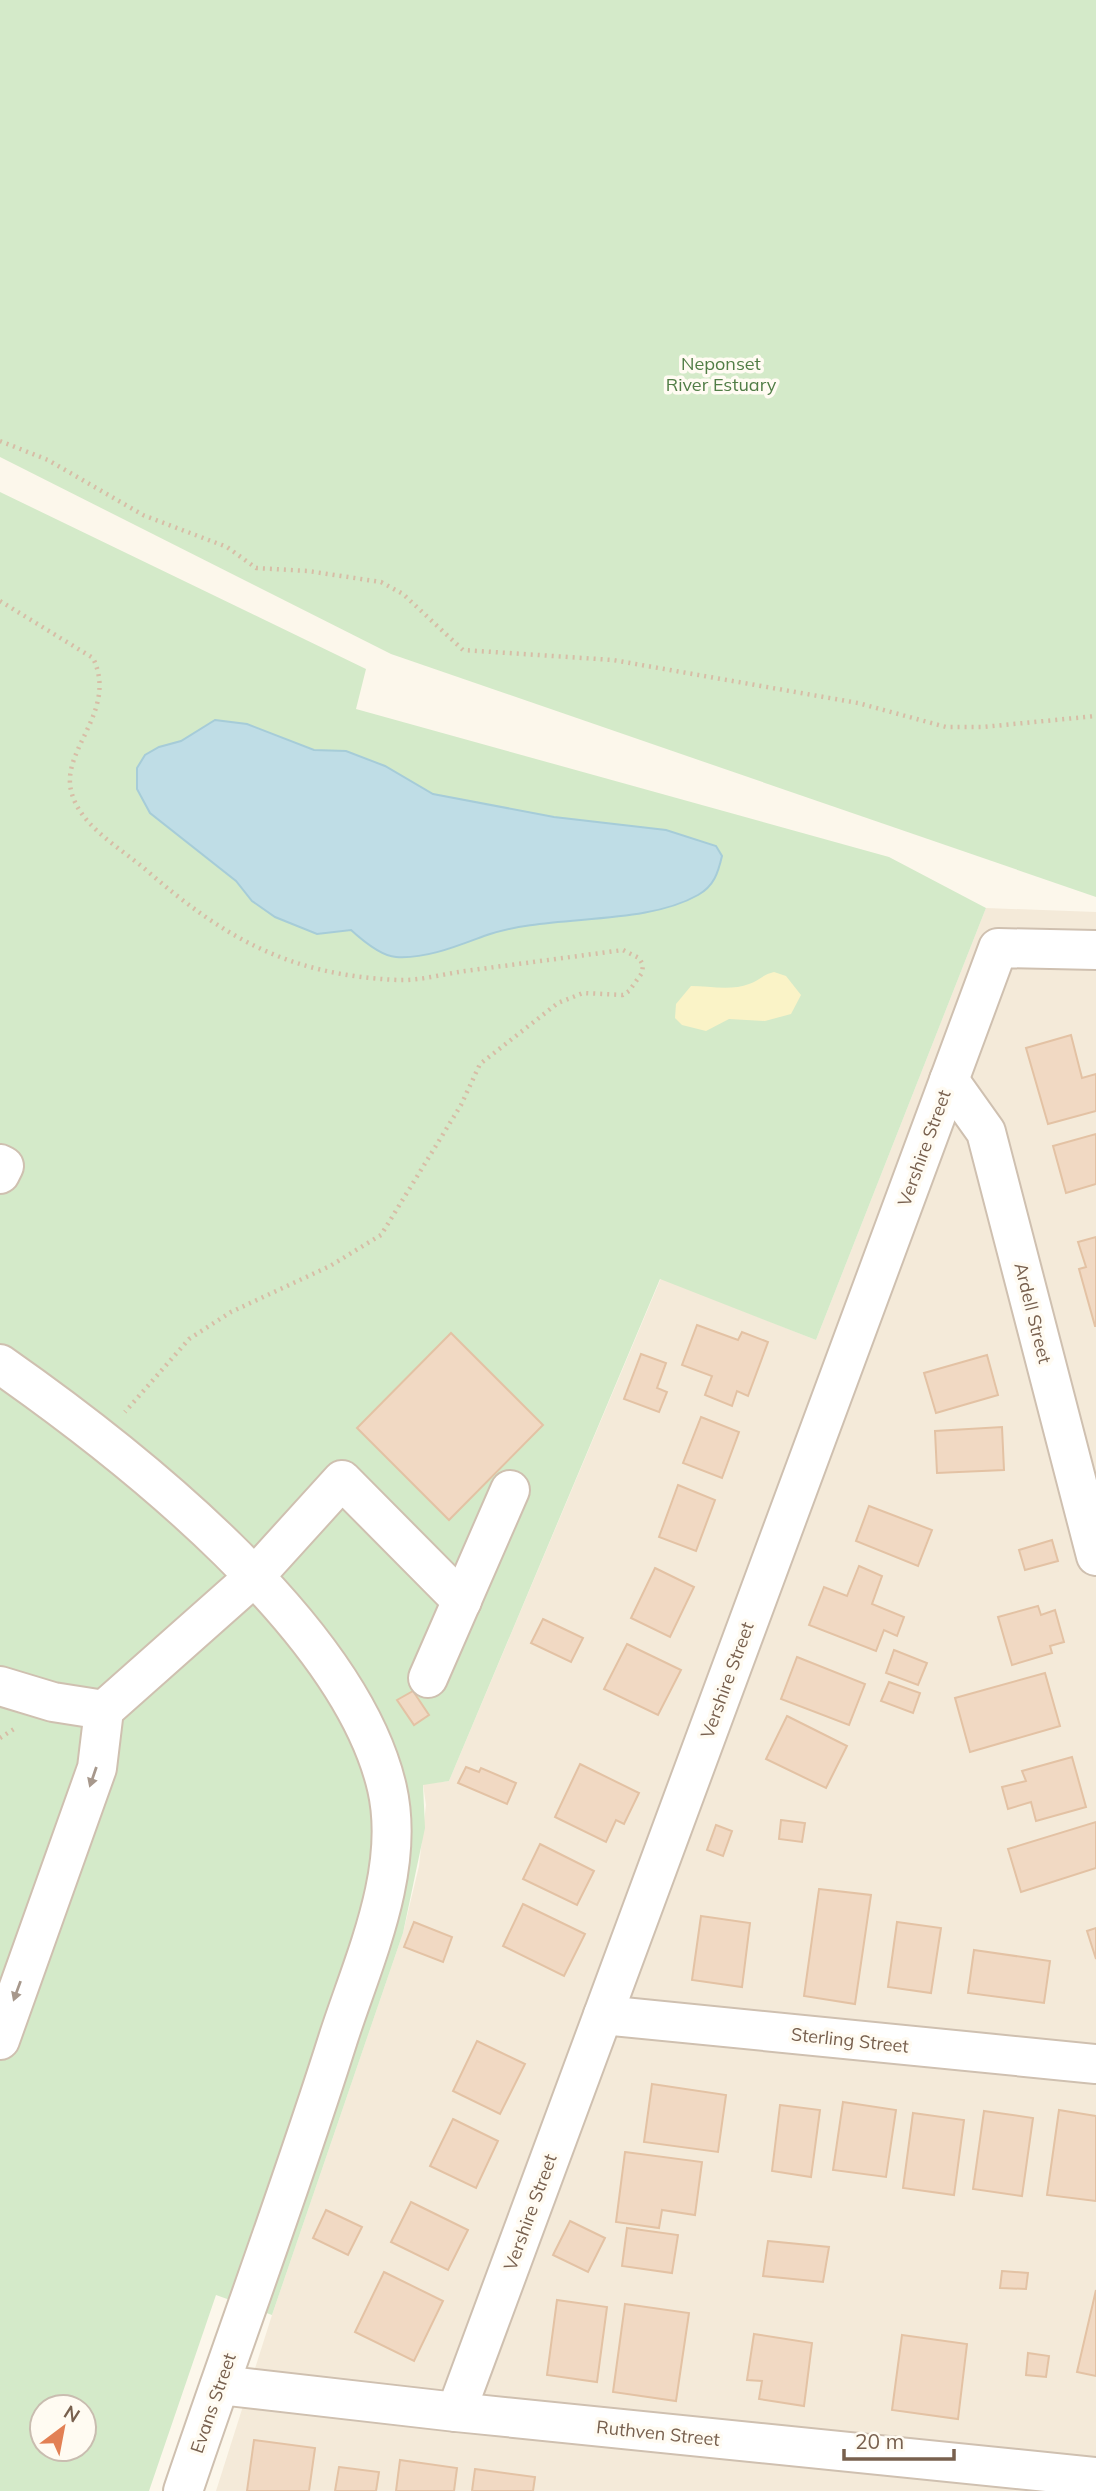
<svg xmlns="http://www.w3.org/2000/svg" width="1096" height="2491" font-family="Mulish,sans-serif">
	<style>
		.residential { fill: #f4ead9 }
		.green { fill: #d4eac9; fill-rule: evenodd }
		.sand { fill: #faf3c7 }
		.water { fill: #bfdde6; stroke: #a6ccd8; stroke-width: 2 }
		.building { fill: #f1d9c3; stroke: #e3c2a4; stroke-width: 2 }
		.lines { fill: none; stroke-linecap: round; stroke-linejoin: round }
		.minor-casing { stroke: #cfc0b0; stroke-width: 42 }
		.path { stroke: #d7bda6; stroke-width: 4.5; stroke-dasharray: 2 5; stroke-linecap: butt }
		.minor { stroke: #fff; stroke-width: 38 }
		.oneway { fill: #a7988c }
		.labels { text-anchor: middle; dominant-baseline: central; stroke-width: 7; stroke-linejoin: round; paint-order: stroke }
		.park-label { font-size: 18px; fill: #517d46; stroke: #fffbf2 }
		.street-label { font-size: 18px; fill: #78604e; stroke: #fffbf2 }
	</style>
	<rect width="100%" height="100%" fill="#fcf7eb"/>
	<!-- residential -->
	<polygon class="residential" points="986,908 1096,912 1096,2491 216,2491 272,2315 403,1933 419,1866 426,1805 423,1784 449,1781 661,1278 816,1340"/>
	<!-- green -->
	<g class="green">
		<polygon points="0,0 1096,0 1096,897 391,654 0,457"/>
		<path d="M0 492 366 669 356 709 889 857 986 908 816 1340 660 1279 449 1781 423 1785 425 1828 403 1933 272 2315 216 2295 149 2491H0ZM42 2407H84V2449H42Z"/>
	</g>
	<!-- sand -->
	<path class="sand" d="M774 972 786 976 801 995 791 1014 765 1021 729 1019 706 1031 682 1025 675 1018 676 1004 691 986C708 986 732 991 749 984 758 981 764 974 774 972Z"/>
	<!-- water -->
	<path class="water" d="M215 720 247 724 314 750 346 751 385 766 433 794 554 817 666 830 716 846 722 856C718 873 714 886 698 895 642 927 547 913 484 936 457 946 426 959 396 957 381 956 362 940 351 930L317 934 275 917 252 901 236 881 150 813 137 789V768L145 755 159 747 181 741Z"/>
	<!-- building -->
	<g class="building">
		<polygon points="1071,1035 1082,1078 1096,1074 1096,1111 1048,1124 1026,1048"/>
		<polygon points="1096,1134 1096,1184 1066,1193 1053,1146"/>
		<polygon points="1096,1237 1096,1326 1095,1326 1079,1269 1086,1267 1078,1242"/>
		<polygon points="697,1325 738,1340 742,1332 768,1342 748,1396 737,1391 732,1406 705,1395 712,1376 682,1365"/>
		<polygon points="451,1333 543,1425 449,1520 357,1428"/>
		<polygon points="641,1354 666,1363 657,1388 667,1392 659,1412 624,1399"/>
		<polygon points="987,1355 998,1395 936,1413 924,1373"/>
		<polygon points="701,1417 739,1432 722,1478 683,1463"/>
		<polygon points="1002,1427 1004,1470 937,1473 935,1431"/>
		<polygon points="678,1485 715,1500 696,1551 659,1537"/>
		<polygon points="869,1506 932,1530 918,1566 856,1541"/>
		<polygon points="1052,1540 1058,1561 1025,1570 1019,1550"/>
		<polygon points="859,1566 882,1576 872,1604 904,1617 897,1636 884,1630 876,1651 809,1625 824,1587 847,1596"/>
		<polygon points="655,1568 694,1587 670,1637 631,1618"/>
		<polygon points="1038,1606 1041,1615 1055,1610 1064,1642 1050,1646 1052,1653 1012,1665 998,1617"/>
		<polygon points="543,1619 583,1638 571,1662 531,1643"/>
		<polygon points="627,1644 681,1670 658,1715 604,1689"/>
		<polygon points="894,1650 927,1663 918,1685 886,1673"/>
		<polygon points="797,1657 865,1684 849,1725 781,1699"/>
		<polygon points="1045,1673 1060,1726 970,1752 955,1698"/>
		<polygon points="889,1682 920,1693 913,1713 881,1701"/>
		<polygon points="413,1691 429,1715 414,1725 397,1700"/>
		<polygon points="787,1716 847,1746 826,1788 766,1759"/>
		<polygon points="1072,1757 1086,1807 1036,1821 1031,1802 1008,1809 1002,1787 1026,1781 1022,1771"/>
		<polygon points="580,1764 639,1793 624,1824 616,1820 606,1842 555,1817"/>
		<polygon points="466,1767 479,1772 481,1768 516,1783 507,1804 458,1783"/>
		<polygon points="781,1820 805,1823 802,1842 779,1839"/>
		<polygon points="1096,1822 1096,1868 1021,1892 1008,1849"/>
		<polygon points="716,1825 732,1831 723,1856 707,1850"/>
		<polygon points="540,1844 594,1871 577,1905 523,1879"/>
		<polygon points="819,1889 871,1895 855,2004 804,1996"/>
		<polygon points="523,1904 585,1934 564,1976 503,1946"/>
		<polygon points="701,1916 750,1923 742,1987 692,1980"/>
		<polygon points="414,1922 452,1937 443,1962 404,1947"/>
		<polygon points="897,1922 941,1928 931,1993 888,1987"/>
		<polygon points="1096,1928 1096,1959 1087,1931"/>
		<polygon points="974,1950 1050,1961 1044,2003 968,1993"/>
		<polygon points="477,2041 525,2064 500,2114 453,2091"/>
		<polygon points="652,2084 726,2095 718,2152 644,2142"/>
		<polygon points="843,2102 896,2110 886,2177 833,2170"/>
		<polygon points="780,2105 820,2110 811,2177 772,2171"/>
		<polygon points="1059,2110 1096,2116 1096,2201 1047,2195"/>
		<polygon points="984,2111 1033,2118 1022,2196 973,2189"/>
		<polygon points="913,2113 964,2120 954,2195 903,2188"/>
		<polygon points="453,2119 498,2141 476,2188 430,2166"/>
		<polygon points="625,2152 702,2162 695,2215 662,2210 659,2228 616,2222"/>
		<polygon points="411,2202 468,2230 448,2270 391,2242"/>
		<polygon points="326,2210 362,2227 348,2255 313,2238"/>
		<polygon points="570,2221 605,2238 588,2272 553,2255"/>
		<polygon points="627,2228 678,2235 672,2273 622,2266"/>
		<polygon points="768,2241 829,2247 823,2282 763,2276"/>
		<polygon points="1002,2271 1028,2273 1026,2289 1000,2288"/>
		<polygon points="384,2272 443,2301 414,2361 355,2332"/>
		<polygon points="1096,2290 1096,2376 1077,2372"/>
		<polygon points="557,2300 607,2307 597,2382 547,2375"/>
		<polygon points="625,2304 689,2313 676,2401 613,2392"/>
		<polygon points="754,2334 812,2343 804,2406 759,2399 762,2381 747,2380"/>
		<polygon points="902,2335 967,2344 958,2419 892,2410"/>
		<polygon points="1028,2353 1049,2356 1046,2377 1026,2375"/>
		<polygon points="254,2440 315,2448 309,2491 247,2491"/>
		<polygon points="400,2460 457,2468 454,2491 396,2491"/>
		<polygon points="339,2467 379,2472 376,2491 335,2491"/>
		<polygon points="475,2469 535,2477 533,2491 472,2491"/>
	</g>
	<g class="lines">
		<defs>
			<g id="minor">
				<polyline points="949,1080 986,1132 1096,1556"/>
				<polyline points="0,1164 4,1166 0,1174"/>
				<path d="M0 1364C130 1455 350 1628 387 1788 406 1871 363 1961 338 2039 290 2191 234 2340 183 2491"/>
				<polyline points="428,1678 510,1490"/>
				<polyline points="0,1686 53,1702 104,1710"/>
				<polyline points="603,2015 1096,2064"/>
				<polyline points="0,2040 97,1768 104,1710 254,1577 342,1480 462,1601"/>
				<polyline points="220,2385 456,2412 1096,2477"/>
				<polyline points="456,2412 998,948 1096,950"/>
			</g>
		</defs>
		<!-- minor casing -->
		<use href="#minor" class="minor-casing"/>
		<!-- path -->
		<g class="path">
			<polyline points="0,441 48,460 143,515 227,547 256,568 308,571 381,582 403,594 463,650 613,660 858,703 946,727 983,727 1096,716"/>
			<path d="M0 601 93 658C119 712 58 751 72 794 81 826 120 848 145 869 224 938 289 975 397 980 419 981 443 974 465 971 518 964 571 957 623 950L639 958 643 965 642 973 629 991 623 995 583 993 558 1003 480 1064 461 1105 381 1235 330 1266 231 1312 189 1339 125 1412"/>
			<polyline points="0,1738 14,1729"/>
		</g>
		<!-- minor -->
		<use href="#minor" class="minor"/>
	</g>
	<!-- one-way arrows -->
	<defs><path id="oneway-solid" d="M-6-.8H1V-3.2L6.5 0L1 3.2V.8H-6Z" transform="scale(1.75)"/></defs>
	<g class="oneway">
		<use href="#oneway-solid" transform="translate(93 1777) rotate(109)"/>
		<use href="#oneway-solid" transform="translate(17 1991) rotate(110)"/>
	</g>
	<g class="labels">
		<!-- park labels -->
		<g class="park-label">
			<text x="721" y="363">Neponset<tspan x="721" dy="21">River Estuary</tspan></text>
		</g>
		<!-- street labels -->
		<g class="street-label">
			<text transform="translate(924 1148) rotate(-70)">Vershire Street</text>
			<text transform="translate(1033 1313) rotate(76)">Ardell Street</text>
			<text transform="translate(727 1680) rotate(-70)">Vershire Street</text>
			<text transform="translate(850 2040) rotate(6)">Sterling Street</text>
			<text transform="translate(530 2212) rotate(-70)">Vershire Street</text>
			<text transform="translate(213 2403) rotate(-71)">Evans Street</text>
			<text transform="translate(658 2433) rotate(6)">Ruthven Street</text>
		</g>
	</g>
	<!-- north arrow -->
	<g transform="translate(63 2428) rotate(32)"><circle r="33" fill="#fffbf2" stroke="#c9bdb0" stroke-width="2"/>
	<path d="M0-5L12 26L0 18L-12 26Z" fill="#e28054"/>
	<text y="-10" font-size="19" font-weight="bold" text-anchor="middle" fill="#78604e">N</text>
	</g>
	<!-- scale -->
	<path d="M844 2449v10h110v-10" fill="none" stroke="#78604e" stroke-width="3.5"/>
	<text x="855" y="2449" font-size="21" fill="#78604e" stroke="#fffbf2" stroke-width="5" paint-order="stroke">20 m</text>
</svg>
